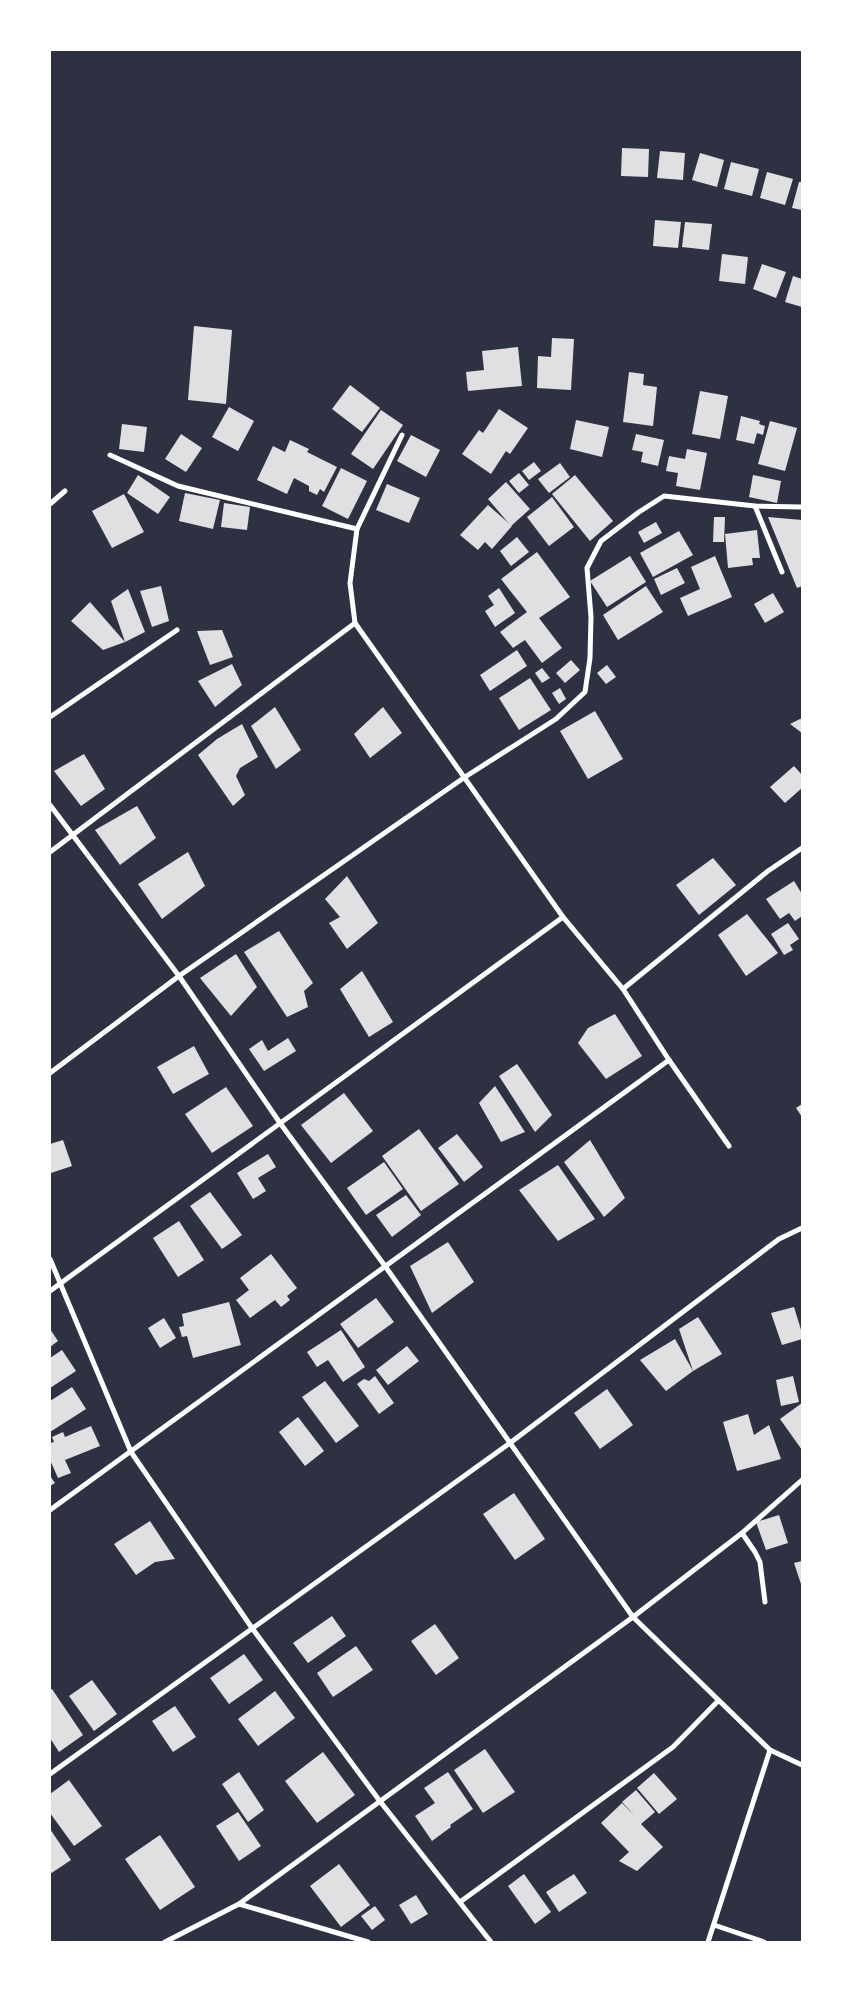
<svg xmlns="http://www.w3.org/2000/svg" width="852" height="1992" font-family="'Asap Condensed',sans-serif">
	<style>
		.building { fill: #e0e0e3 }
		.lines { fill: none; stroke-linecap: round; stroke-linejoin: round }
		.minor { stroke: #fff; stroke-width: 5 }
	</style>
	<rect width="100%" height="100%" fill="#2d3142"/>
	<!-- building -->
	<g class="building">
		<polygon points="622,148 649,149 648,177 621,176"/>
		<polygon points="660,151 685,153 683,180 657,178"/>
		<polygon points="700,153 724,160 717,187 692,180"/>
		<polygon points="731,162 759,169 752,196 724,189"/>
		<polygon points="767,172 793,179 785,205 760,198"/>
		<polygon points="799,182 802,182 802,210 792,208"/>
		<polygon points="655,220 681,222 678,248 653,246"/>
		<polygon points="685,222 712,224 709,250 682,247"/>
		<polygon points="722,254 748,257 745,284 719,281"/>
		<polygon points="762,264 786,272 776,298 753,289"/>
		<polygon points="793,276 802,279 802,307 785,302"/>
		<polygon points="194,326 232,330 226,404 188,400"/>
		<polygon points="552,338 574,339 571,390 537,388 538,356 551,357"/>
		<polygon points="518,347 522,386 468,391 466,372 484,370 482,351"/>
		<polygon points="629,372 644,374 643,385 657,387 653,426 623,422"/>
		<polygon points="350,385 380,408 362,432 332,409"/>
		<polygon points="700,391 728,396 720,439 692,434"/>
		<polygon points="229,407 254,421 238,451 212,437"/>
		<polygon points="499,409 528,428 510,454 506,451 491,474 462,454 479,430 483,433"/>
		<polygon points="381,410 403,425 373,469 351,454"/>
		<polygon points="741,416 760,421 759,424 765,426 763,435 757,433 754,444 736,440"/>
		<polygon points="576,420 609,427 602,457 570,449"/>
		<polygon points="770,421 797,428 785,471 758,464"/>
		<polygon points="122,424 147,427 144,452 119,449"/>
		<polygon points="181,434 202,448 186,472 165,459"/>
		<polygon points="636,434 664,440 658,466 641,462 643,452 632,450"/>
		<polygon points="411,435 440,450 426,477 397,461"/>
		<polygon points="290,440 309,449 307,452 337,467 324,492 320,489 317,495 309,491 309,486 294,478 287,494 257,480 273,446 285,452"/>
		<polygon points="687,449 707,453 700,490 676,486 678,473 666,471 669,456 685,459"/>
		<polygon points="534,462 541,471 529,480 522,471"/>
		<polygon points="560,463 570,477 549,493 538,479"/>
		<polygon points="341,468 367,481 348,519 322,506"/>
		<polygon points="519,473 529,485 519,493 509,481"/>
		<polygon points="138,475 170,497 158,514 127,493"/>
		<polygon points="575,475 613,521 590,541 552,494"/>
		<polygon points="753,475 781,481 777,503 749,497"/>
		<polygon points="506,482 530,509 511,526 488,499"/>
		<polygon points="387,484 420,498 409,523 376,510"/>
		<polygon points="185,493 220,500 213,529 179,521"/>
		<polygon points="124,494 144,532 112,548 92,511"/>
		<polygon points="552,497 574,527 549,546 527,517"/>
		<polygon points="224,503 250,507 247,530 221,527"/>
		<polygon points="488,505 512,526 492,549 485,542 478,550 460,535"/>
		<polygon points="714,517 725,517 724,542 713,542"/>
		<polygon points="768,517 802,520 802,586 797,588"/>
		<polygon points="656,522 662,533 644,543 638,532"/>
		<polygon points="757,530 760,558 752,558 753,565 728,568 725,534"/>
		<polygon points="679,531 693,555 653,577 640,553"/>
		<polygon points="517,537 529,552 511,566 500,551"/>
		<polygon points="537,552 570,597 539,618 562,648 542,663 525,640 513,648 500,632 527,612 501,579"/>
		<polygon points="630,556 646,582 607,607 590,581"/>
		<polygon points="715,556 732,597 688,616 680,598 700,589 691,567"/>
		<polygon points="677,568 685,583 661,595 654,579"/>
		<polygon points="161,586 169,621 152,627 140,591"/>
		<polygon points="646,586 663,612 618,640 603,615"/>
		<polygon points="499,588 515,613 495,627 485,611 494,605 488,596"/>
		<polygon points="128,589 145,632 125,642 111,601"/>
		<polygon points="773,593 784,612 765,623 754,604"/>
		<polygon points="90,602 125,642 103,650 71,621"/>
		<polygon points="222,630 233,657 210,665 197,631"/>
		<polygon points="517,650 527,666 490,691 480,675"/>
		<polygon points="571,660 580,670 565,683 556,673"/>
		<polygon points="232,664 242,685 215,707 198,681"/>
		<polygon points="607,665 616,677 606,684 597,673"/>
		<polygon points="542,668 550,678 542,683 535,673"/>
		<polygon points="530,678 551,710 519,730 499,698"/>
		<polygon points="560,688 566,699 559,704 552,693"/>
		<polygon points="275,707 301,750 276,769 251,726"/>
		<polygon points="383,707 402,733 370,758 354,734"/>
		<polygon points="595,711 623,759 588,779 560,731"/>
		<polygon points="802,718 802,733 790,724"/>
		<polygon points="242,724 258,757 240,768 236,776 245,795 233,806 198,755 217,739"/>
		<polygon points="84,754 105,789 81,806 54,771"/>
		<polygon points="794,766 802,775 802,788 785,803 770,787"/>
		<polygon points="137,806 156,838 120,865 95,830"/>
		<polygon points="188,852 205,886 162,919 138,884"/>
		<polygon points="713,858 736,885 699,915 676,885"/>
		<polygon points="347,876 378,923 347,949 329,923 340,917 325,899"/>
		<polygon points="794,881 802,894 802,916 795,921 789,913 780,919 766,899"/>
		<polygon points="747,914 778,953 746,976 718,935"/>
		<polygon points="788,923 799,939 790,945 793,950 784,955 771,934"/>
		<polygon points="279,931 313,983 304,991 308,1007 287,1017 244,952"/>
		<polygon points="236,954 257,987 231,1016 200,978"/>
		<polygon points="362,971 393,1022 369,1037 340,989"/>
		<polygon points="615,1014 642,1056 606,1079 578,1043 588,1028"/>
		<polygon points="288,1038 296,1051 264,1071 249,1049 262,1040 268,1051"/>
		<polygon points="194,1046 209,1074 173,1094 157,1067"/>
		<polygon points="517,1064 552,1115 535,1132 499,1076"/>
		<polygon points="495,1086 525,1132 501,1142 479,1103"/>
		<polygon points="226,1087 253,1126 212,1153 185,1114"/>
		<polygon points="344,1093 373,1131 331,1163 301,1125"/>
		<polygon points="802,1104 802,1117 796,1108"/>
		<polygon points="419,1129 459,1184 421,1211 382,1156"/>
		<polygon points="457,1134 483,1167 464,1182 438,1148"/>
		<polygon points="63,1140 72,1166 51,1173 50,1144"/>
		<polygon points="590,1140 625,1198 604,1217 564,1162"/>
		<polygon points="268,1154 276,1167 258,1178 266,1191 253,1199 237,1173"/>
		<polygon points="384,1162 403,1189 366,1215 347,1188"/>
		<polygon points="558,1165 595,1219 558,1241 519,1190"/>
		<polygon points="210,1192 242,1235 222,1249 190,1206"/>
		<polygon points="406,1195 421,1215 392,1237 376,1215"/>
		<polygon points="179,1221 204,1260 178,1277 153,1238"/>
		<polygon points="448,1242 474,1282 432,1313 410,1266"/>
		<polygon points="271,1254 297,1288 287,1296 290,1300 281,1307 275,1300 250,1318 236,1300 249,1290 240,1278"/>
		<polygon points="376,1298 394,1322 358,1348 340,1324"/>
		<polygon points="229,1302 241,1345 193,1358 187,1336 182,1337 179,1327 184,1326 182,1314"/>
		<polygon points="794,1307 802,1333 802,1339 782,1345 771,1313"/>
		<polygon points="698,1317 722,1354 693,1371 679,1329"/>
		<polygon points="164,1318 176,1338 160,1348 148,1328"/>
		<polygon points="50,1329 58,1341 50,1347"/>
		<polygon points="341,1330 365,1367 343,1382 328,1360 317,1367 307,1352"/>
		<polygon points="675,1339 693,1371 666,1391 640,1360"/>
		<polygon points="407,1346 419,1361 388,1385 376,1370"/>
		<polygon points="62,1350 76,1371 50,1388 50,1358"/>
		<polygon points="375,1376 394,1403 379,1414 357,1384 364,1379 369,1381"/>
		<polygon points="793,1376 799,1402 781,1406 776,1380"/>
		<polygon points="325,1381 359,1426 336,1443 302,1397"/>
		<polygon points="72,1387 86,1409 50,1432 50,1401"/>
		<polygon points="607,1389 633,1425 600,1449 574,1413"/>
		<polygon points="802,1403 802,1450 780,1419"/>
		<polygon points="748,1414 754,1435 769,1425 781,1459 737,1471 723,1422"/>
		<polygon points="298,1417 324,1451 305,1466 279,1432"/>
		<polygon points="91,1426 100,1446 65,1460 71,1473 58,1478 50,1460 50,1443 54,1442 52,1437 63,1432 65,1437"/>
		<polygon points="50,1476 55,1483 50,1486"/>
		<polygon points="514,1493 545,1539 515,1560 483,1514"/>
		<polygon points="779,1515 788,1543 766,1550 756,1522"/>
		<polygon points="150,1521 175,1559 155,1562 136,1575 114,1544"/>
		<polygon points="802,1561 802,1587 794,1563"/>
		<polygon points="332,1616 346,1636 308,1663 293,1643"/>
		<polygon points="435,1624 459,1658 436,1675 411,1641"/>
		<polygon points="356,1646 373,1670 333,1697 317,1673"/>
		<polygon points="244,1654 263,1680 229,1704 210,1678"/>
		<polygon points="92,1680 117,1714 94,1731 69,1696"/>
		<polygon points="52,1689 83,1735 59,1752 50,1738 50,1690"/>
		<polygon points="275,1691 295,1718 258,1746 238,1719"/>
		<polygon points="175,1706 196,1737 173,1752 152,1721"/>
		<polygon points="485,1749 515,1792 483,1813 454,1770"/>
		<polygon points="323,1752 355,1795 317,1823 285,1781"/>
		<polygon points="239,1772 264,1810 248,1822 222,1784"/>
		<polygon points="448,1772 473,1809 450,1825 451,1827 432,1841 415,1816 435,1803 424,1788"/>
		<polygon points="654,1773 677,1799 659,1814 637,1788"/>
		<polygon points="69,1780 102,1826 74,1846 50,1813 50,1794"/>
		<polygon points="636,1790 655,1812 641,1824 663,1847 637,1871 619,1861 629,1852 601,1823 622,1803 634,1815 622,1802"/>
		<polygon points="238,1812 261,1846 239,1861 216,1826"/>
		<polygon points="50,1829 71,1860 50,1874"/>
		<polygon points="160,1835 195,1887 160,1910 125,1859"/>
		<polygon points="339,1864 370,1905 341,1927 310,1886"/>
		<polygon points="524,1874 551,1912 535,1924 508,1886"/>
		<polygon points="574,1874 587,1893 559,1912 546,1892"/>
		<polygon points="416,1895 428,1914 411,1924 399,1905"/>
		<polygon points="375,1906 385,1920 372,1930 361,1916"/>
	</g>
	<g class="lines">
		<!-- minor -->
		<g class="minor">
			<polyline points="402,435 357,529 350,583 355,623 563,917 623,989 669,1060 729,1146"/>
			<polyline points="110,455 178,486 357,529"/>
			<polyline points="50,504 65,491"/>
			<polyline points="755,506 782,572"/>
			<polyline points="50,717 177,630"/>
			<polyline points="50,805 179,976 280,1123 385,1266 633,1617 770,1750 802,1765"/>
			<polyline points="50,852 355,623"/>
			<polyline points="623,989 768,871 802,848"/>
			<polyline points="50,1073 179,976 465,777 556,719 585,692 590,658 591,617 587,568 601,541 639,512 664,496 755,506 802,507"/>
			<polyline points="50,1259 131,1452 252,1628 379,1800 491,1942"/>
			<polyline points="50,1291 563,917"/>
			<polyline points="50,1510 669,1060"/>
			<polyline points="742,1533 755,1552 760,1562 765,1602"/>
			<polyline points="50,1774 510,1443 779,1239 802,1228"/>
			<polyline points="460,1902 673,1747 718,1701"/>
			<polyline points="239,1904 368,1942"/>
			<polyline points="714,1925 764,1942"/>
			<polyline points="165,1942 239,1904 633,1617 742,1533 802,1480"/>
			<polyline points="708,1942 770,1750"/>
		</g>
	</g>
	<!-- border -->
	<rect width="852" height="1992" fill="none" stroke="#ffffff" stroke-width="102"/>
</svg>
